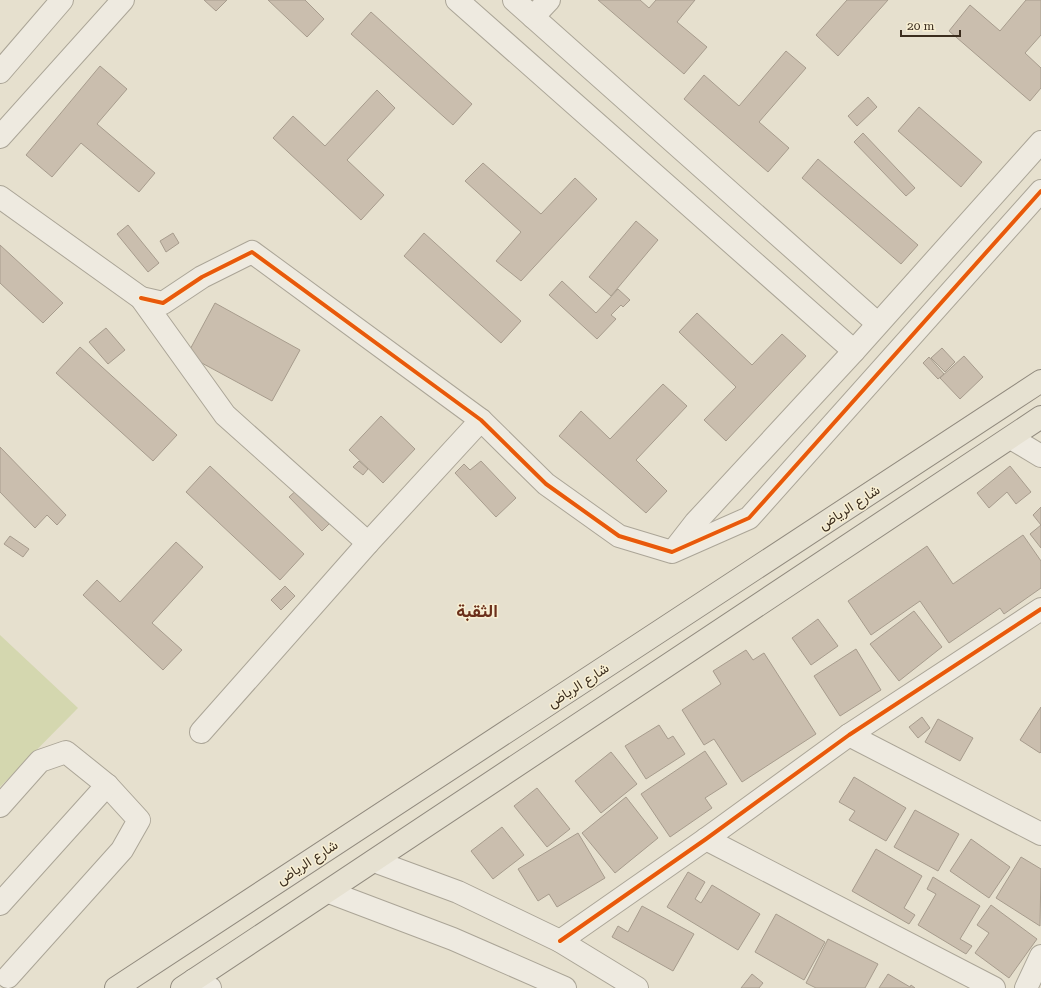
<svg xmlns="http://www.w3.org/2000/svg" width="1041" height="988" font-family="'Roboto Serif',Vazirmatn,serif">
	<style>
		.green { fill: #d4d7af }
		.building { fill: #cabeae; stroke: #a79c8d }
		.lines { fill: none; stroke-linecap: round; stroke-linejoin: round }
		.minor-casing { stroke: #aba597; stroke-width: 24 }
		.major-casing { stroke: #918a7e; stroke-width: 24 }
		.minor { stroke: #eeeae0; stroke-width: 22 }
		.major { stroke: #e6e1d1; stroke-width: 22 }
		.cycleway-casing { stroke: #f8efd3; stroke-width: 6 }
		.cycleway { stroke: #e8590c; stroke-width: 4 }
		.labels { text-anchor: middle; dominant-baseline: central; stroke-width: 3; stroke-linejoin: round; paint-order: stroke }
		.street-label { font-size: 14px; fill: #3b2d1e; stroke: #f8efd3 }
		.district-label { font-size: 18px; font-weight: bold; fill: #6b2f1a; stroke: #f8efd3 }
	</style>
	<rect width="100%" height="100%" fill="#e6e0ce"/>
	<!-- green -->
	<polygon class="green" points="0,635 78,708 0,787"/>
	<!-- building -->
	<g class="building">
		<polygon points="204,0 227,0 216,11"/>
		<polygon points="268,0 305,0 324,19 307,37"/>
		<polygon points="598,0 640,0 649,8 656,0 695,0 677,22 707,47 684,74"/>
		<polygon points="847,0 888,0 838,56 816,35"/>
		<polygon points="1026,0 1041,0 1041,35 1025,53 1041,68 1041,88 1030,101 949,31 970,5 1000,31"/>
		<polygon points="371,12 472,104 453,125 351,34"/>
		<polygon points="786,51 806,68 759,122 789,148 768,172 684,99 704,75 739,106"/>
		<polygon points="100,66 127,89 97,124 155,173 139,192 81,143 52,177 26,155"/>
		<polygon points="377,90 395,108 347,160 384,195 361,220 273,138 293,116 325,146"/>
		<polygon points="868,97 877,107 857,126 848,116"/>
		<polygon points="919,107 982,162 961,187 898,131"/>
		<polygon points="863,133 915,188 906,196 854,142"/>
		<polygon points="818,159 918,245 901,264 802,178"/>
		<polygon points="483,163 541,214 575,178 597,199 521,281 496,261 521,232 465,181"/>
		<polygon points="636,221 658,240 611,296 589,277"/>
		<polygon points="128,225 159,263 148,272 117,234"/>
		<polygon points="173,233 179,243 166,252 160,241"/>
		<polygon points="424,233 521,321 501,343 404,256"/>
		<polygon points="0,245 63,303 43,323 0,283"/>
		<polygon points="562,281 596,313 618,289 630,300 623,307 621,305 611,315 616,319 597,339 549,295"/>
		<polygon points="215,303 300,350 272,401 187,355"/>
		<polygon points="697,313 752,365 782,334 806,356 726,441 704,420 736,387 679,332"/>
		<polygon points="106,328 125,350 108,364 89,342"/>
		<polygon points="80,347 177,435 153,461 56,373"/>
		<polygon points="942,348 955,362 945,372 931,358"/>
		<polygon points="964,356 983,377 960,399 940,378"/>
		<polygon points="929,357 944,374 938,379 923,363"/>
		<polygon points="663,384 687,406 636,460 667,491 646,513 559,436 581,411 610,439"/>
		<polygon points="381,416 415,449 383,483 349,450"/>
		<polygon points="0,447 66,515 57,525 47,515 35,528 0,492"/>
		<polygon points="359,461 368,469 363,475 353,467"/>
		<polygon points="481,461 516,498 496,517 455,473 464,464 470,470"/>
		<polygon points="210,466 304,554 280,580 186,492"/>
		<polygon points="1010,466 1031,492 1016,504 1007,492 989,508 977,493"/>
		<polygon points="300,487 332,521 322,531 289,497"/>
		<polygon points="1041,507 1041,525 1033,515"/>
		<polygon points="1041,525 1041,548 1030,534"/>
		<polygon points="1023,535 1041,561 1041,588 1004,614 1000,608 949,643 920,601 871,635 848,601 927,546 953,584"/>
		<polygon points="10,536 29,549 23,557 4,544"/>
		<polygon points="176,542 203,567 152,623 182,650 163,670 83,595 97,580 120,602"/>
		<polygon points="285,586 295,596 281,610 271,600"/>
		<polygon points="914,611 942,647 899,681 870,644"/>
		<polygon points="818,619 838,646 811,665 792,638"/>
		<polygon points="856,649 881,690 840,716 814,676"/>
		<polygon points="746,650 753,660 764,653 816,734 742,782 714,739 704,745 682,710 721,684 713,671"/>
		<polygon points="1041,707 1041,752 1040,753 1020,740"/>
		<polygon points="922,717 930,728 918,738 909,727"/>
		<polygon points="938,719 973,738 960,761 925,742"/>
		<polygon points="659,725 668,739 673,736 685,754 646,779 625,746"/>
		<polygon points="705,751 727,784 705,798 712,808 670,837 641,794"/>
		<polygon points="611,752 637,784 601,813 575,781"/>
		<polygon points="854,777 906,808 886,841 849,820 855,811 839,802"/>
		<polygon points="537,788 570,829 547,847 514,806"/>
		<polygon points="626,797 658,838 615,873 582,833"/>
		<polygon points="915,810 959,834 938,871 894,847"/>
		<polygon points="502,827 524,855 493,879 471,851"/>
		<polygon points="578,833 605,878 557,907 549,894 538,901 518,869"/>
		<polygon points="971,839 1010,867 989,898 950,871"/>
		<polygon points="876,849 922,876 904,908 915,915 909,924 852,891"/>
		<polygon points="1021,857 1041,869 1040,926 996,898"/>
		<polygon points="688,872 705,882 695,899 701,903 712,885 760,914 738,950 667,907"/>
		<polygon points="933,877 980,906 960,939 972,946 966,954 918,925 936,894 927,889"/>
		<polygon points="991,905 1037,939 1009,978 975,953 989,933 977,925"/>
		<polygon points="642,906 694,934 673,971 612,937 618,926 628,932"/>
		<polygon points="776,914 825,942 804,980 755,952"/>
		<polygon points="828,939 878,964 865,988 816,988 806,983"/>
		<polygon points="752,974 763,983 759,988 741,988"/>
		<polygon points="888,974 910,987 911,985 915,988 879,988"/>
	</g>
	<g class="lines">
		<defs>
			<g id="minor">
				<polyline points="457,0 854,351"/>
				<polyline points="514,0 877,323"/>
				<polyline points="533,17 549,0"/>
				<polyline points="0,72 62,0"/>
				<polyline points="0,137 123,0"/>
				<polyline points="0,197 141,298 225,415 368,543"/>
				<polyline points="141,298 163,303 202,277 252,252 481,420 546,484 619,536 672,552 749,518 1041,191"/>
				<polyline points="1011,438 1041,456"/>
				<polyline points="674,550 695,523 854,351 1041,142"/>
				<polyline points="201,732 368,543 481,420"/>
				<polyline points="849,735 1041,834"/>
				<polyline points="0,806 40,761 66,752 107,785 139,820 122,850 8,977"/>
				<polyline points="706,839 994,988"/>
				<polyline points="374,861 458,892 560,941 637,988"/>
				<polyline points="329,892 453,939 565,988"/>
				<polyline points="0,904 107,785"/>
				<polyline points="560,941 706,839 849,735 1041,609"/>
				<polyline points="194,980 210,988"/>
				<polyline points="1026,988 1041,956"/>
			</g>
			<g id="major">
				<polyline points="116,988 1041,381"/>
				<polyline points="182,988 1041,417"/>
			</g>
		</defs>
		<!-- minor casing -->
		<use href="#minor" class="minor-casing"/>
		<!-- major casing -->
		<use href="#major" class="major-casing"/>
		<!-- minor -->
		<use href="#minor" class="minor"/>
		<!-- major -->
		<use href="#major" class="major"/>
		<defs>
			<g id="cycleway">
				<polyline points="141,298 163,303 202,277 252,252 481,420 546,484 619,536 672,552 749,518 1041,191"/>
				<polyline points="560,941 706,839 849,735 1041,609"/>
			</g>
		</defs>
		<!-- cycleway casing -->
		<use href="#cycleway" class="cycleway-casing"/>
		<!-- cycleway -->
		<use href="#cycleway" class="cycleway"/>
	</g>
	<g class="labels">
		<!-- street labels -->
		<g class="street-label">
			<text transform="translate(849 507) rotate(-33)">شارع الرياض</text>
			<text transform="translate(578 685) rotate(-33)">شارع الرياض</text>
			<text transform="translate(307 862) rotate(-33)">شارع الرياض</text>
		</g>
		<!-- district labels -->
		<g class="district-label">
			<text x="477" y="610">الثقبة</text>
		</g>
	</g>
	<!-- scale -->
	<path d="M901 30v6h59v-6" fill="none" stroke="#3b2d1e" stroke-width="2"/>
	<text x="907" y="30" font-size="12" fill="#3b2d1e" stroke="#f8efd3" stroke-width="3" paint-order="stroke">20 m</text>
</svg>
